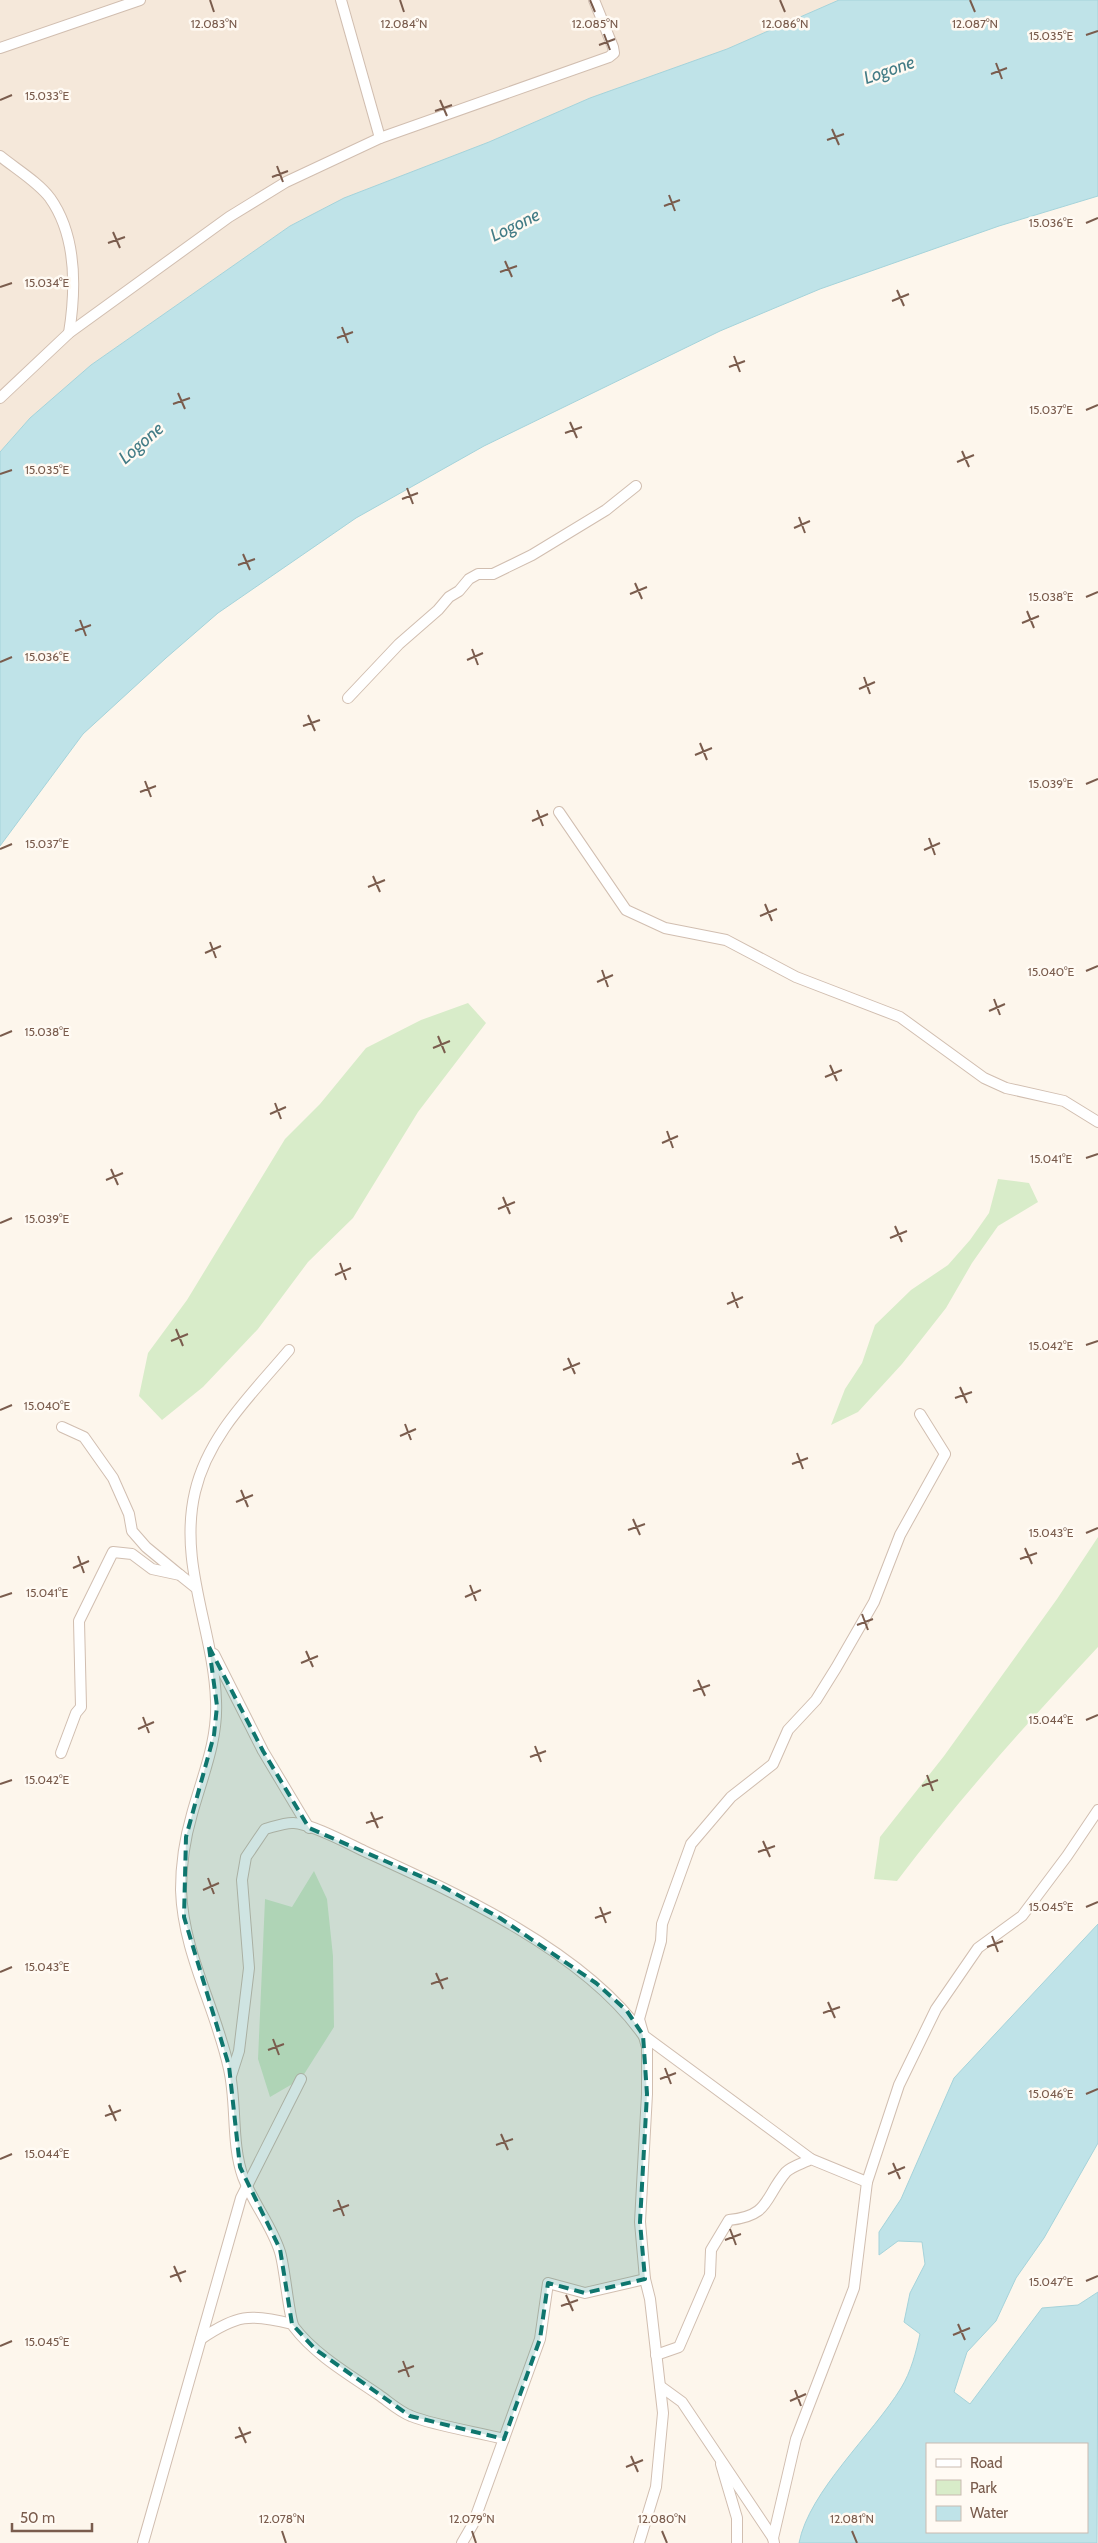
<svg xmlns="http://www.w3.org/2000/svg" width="1098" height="2543" font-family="Cabin,sans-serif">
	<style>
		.residential { fill: #f5e8da }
		.green { fill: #d8ecc9 }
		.water { fill: #bfe3e8; stroke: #a5d3da; fill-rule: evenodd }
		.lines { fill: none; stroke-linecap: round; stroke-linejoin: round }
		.minor-casing { stroke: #d1beb0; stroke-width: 12 }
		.minor { stroke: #fff; stroke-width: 10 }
		.marked { fill: #0f766e; fill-opacity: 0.2; stroke: #0f766e; stroke-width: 4; stroke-dasharray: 10 6; stroke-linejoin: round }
		.ticks { fill: none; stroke: #7a5c4d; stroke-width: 2 }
		.labels { text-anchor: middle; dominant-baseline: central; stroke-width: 5; stroke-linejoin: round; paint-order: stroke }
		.water-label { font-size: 18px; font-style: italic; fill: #437c86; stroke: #fffaf3 }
		.ticks-label { font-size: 12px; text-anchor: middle; fill: #7a5c4d; stroke: #fffaf3; stroke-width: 5; stroke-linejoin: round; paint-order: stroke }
	</style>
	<rect width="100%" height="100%" fill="#fdf6ec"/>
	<!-- residential -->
	<polygon class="residential" points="0,0 839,0 727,49 590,98 489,142 344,198 290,226 91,365 30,418 0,452"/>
	<!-- green -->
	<g class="green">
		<polygon points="468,1003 486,1023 418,1112 353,1218 308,1262 258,1329 203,1387 162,1420 139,1396 148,1353 187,1300 285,1139 320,1104 366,1048 421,1020"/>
		<polygon points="998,1179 1029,1183 1038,1202 998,1226 972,1263 946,1308 902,1364 858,1412 831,1425 845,1389 862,1363 875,1325 911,1290 948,1265 970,1240 989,1213"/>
		<path d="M1098 1537V1647C1028 1722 959 1799 897 1881L874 1879 880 1837 944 1756 1057 1599Z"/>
		<polygon points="314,1871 327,1899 333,1956 334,2027 301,2079 270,2097 258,2059 265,1899 292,1907"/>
	</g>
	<!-- water -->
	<g class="water">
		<polygon points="839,0 1098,0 1098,196 999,226 820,289 720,331 484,446 356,518 218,613 166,658 83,734 0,846 0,452 30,418 91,365 290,226 344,198 489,142 590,98 727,49"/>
		<path d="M1098 1924V2143L1044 2238 1016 2278 996 2321 967 2352 954 2392 970 2404 1042 2308 1078 2305 1098 2292 1097 2543H799C809 2491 873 2434 901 2388 911 2372 916 2352 920 2334L904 2322 910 2293 925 2264 922 2242 898 2241 879 2255V2232L901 2199 954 2078ZM1087 2444V2532H927V2444Z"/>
	</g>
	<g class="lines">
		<defs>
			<g id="minor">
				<polyline points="341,0 380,138"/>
				<polyline points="0,48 140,0"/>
				<path d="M0 156C16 169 38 182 50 198 77 236 76 289 69 333"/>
				<polyline points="0,398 69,333 229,217 286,182 380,138 609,57 614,53 613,47 594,0"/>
				<polyline points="348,698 399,644 438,610 449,597 459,591 469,579 478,574 493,574 532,555 606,510 636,486"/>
				<polyline points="559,812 626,910 665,928 726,940 796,977 900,1017 984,1078 1006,1088 1064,1101 1098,1122"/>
				<path d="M289 1350C253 1393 208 1435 195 1492 178 1564 214 1631 216 1701 218 1741 202 1777 192 1814 185 1838 181 1864 181 1890 183 1953 216 2008 229 2069 237 2104 231 2143 243 2177 253 2203 272 2226 280 2252 285 2268 289 2319 294 2327 315 2355 350 2375 379 2395 389 2402 400 2412 411 2416 436 2426 477 2432 504 2439"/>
				<polyline points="62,1427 84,1437 113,1478 129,1514 132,1531 146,1547 180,1575"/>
				<polyline points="214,1654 263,1751 309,1828"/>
				<polyline points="61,1753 76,1713 81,1707 79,1621 113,1552 132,1554 152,1569 180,1575 195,1587"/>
				<path d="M231 2076 239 2051 249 1968 242 1880 246 1857 265 1829C273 1827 286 1822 294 1823 312 1824 347 1843 364 1851 456 1893 584 1951 643 2035L811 2159"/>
				<path d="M201 2339C236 2315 250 2313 292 2324"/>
				<path d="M656 2355 679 2347 710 2275 711 2250 729 2220C770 2216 764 2198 786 2172 792 2166 804 2163 811 2159L867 2182 899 2085 936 2009 978 1948 1022 1916 1067 1856 1098 1810"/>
				<polyline points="660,2386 682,2402 773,2538"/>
				<polyline points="721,2464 737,2518 737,2543"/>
				<polyline points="143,2543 241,2198 301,2079"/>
				<polyline points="462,2543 473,2524 540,2339 548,2283 585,2293 645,2279"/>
				<polyline points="639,2543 656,2487 663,2413 650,2299 645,2279 640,2222 647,2094 647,2047 639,2019 661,1941 662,1924 691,1844 731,1797 773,1764 788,1730 816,1700 836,1668 874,1602 900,1535 945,1454 920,1414"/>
				<polyline points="774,2543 773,2538 796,2439 854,2288 867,2182"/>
			</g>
		</defs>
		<!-- minor casing -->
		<use href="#minor" class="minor-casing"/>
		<!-- minor -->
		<use href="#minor" class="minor"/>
	</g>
	<!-- marked area -->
	<path class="marked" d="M209 1647 263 1751 309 1828 436 1883 500 1918 596 1983 627 2011 643 2035 647 2094 640 2222 645 2279 585 2293 548 2283 540 2339 504 2439 410 2416 315 2349 292 2324 280 2249 240 2167 229 2066 184 1917 186 1837 214 1735 217 1706Z"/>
	<!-- ticks -->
	<path class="ticks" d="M210 0 214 12M400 0 404 12M590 0 595 12M780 0 785 12M970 0 975 12M604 34 610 50M1086 35 1098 31M599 45 615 39M996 63 1002 79M991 74 1007 68M0 100 12 95M440 100 447 116M435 111 452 105M832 129 839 145M827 140 844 134M277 166 283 182M272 177 288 171M669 195 675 211M664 206 680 200M1086 223 1098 218M113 232 120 248M108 243 125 237M505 261 512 277M500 272 517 266M0 287 12 283M897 290 904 306M892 301 909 294M342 327 348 343M337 338 353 332M734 356 740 372M729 367 745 361M178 393 185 409M173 404 190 398M1086 410 1098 405M570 422 577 438M565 433 582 427M962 451 969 467M957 462 974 455M0 474 12 470M407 488 413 504M402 499 418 493M799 517 805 533M794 528 810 521M243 554 250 570M238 565 255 559M635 583 642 599M630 594 647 587M1086 597 1098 592M1027 611 1034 628M80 620 86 636M1022 623 1039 616M75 631 91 625M472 649 478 665M467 660 483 653M0 662 12 657M864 677 870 694M859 689 875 682M308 715 315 731M303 726 320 720M700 743 707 760M695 755 712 748M145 781 151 797M1086 784 1098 779M140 792 156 786M537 810 543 826M532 821 548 814M929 838 935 855M0 849 12 844M924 850 940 843M373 876 380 892M368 887 385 880M765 904 772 921M760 916 777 909M210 942 216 958M205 953 221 946M602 970 608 987M1086 971 1098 966M597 982 613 975M994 999 1000 1015M989 1011 1005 1004M0 1036 12 1031M438 1036 445 1053M433 1048 450 1041M830 1065 837 1081M825 1077 842 1070M275 1103 281 1119M270 1114 286 1107M667 1131 673 1148M662 1143 678 1136M1086 1158 1098 1154M111 1169 118 1185M106 1180 123 1173M503 1197 510 1214M498 1209 515 1202M0 1223 12 1218M895 1226 902 1242M890 1238 907 1231M340 1263 346 1280M335 1275 351 1268M732 1292 738 1308M727 1304 743 1297M176 1329 183 1346M171 1341 188 1334M1086 1345 1098 1341M568 1358 575 1374M563 1370 580 1363M960 1387 967 1403M955 1398 972 1392M0 1410 12 1405M405 1424 411 1440M400 1436 416 1429M797 1453 803 1469M792 1464 808 1458M241 1490 248 1507M236 1502 253 1495M633 1519 640 1535M628 1530 645 1524M1086 1533 1098 1528M1025 1548 1032 1564M78 1556 84 1573M1020 1559 1037 1553M73 1568 89 1561M470 1585 476 1601M0 1597 12 1593M465 1597 481 1590M862 1614 868 1630M857 1625 873 1619M306 1651 313 1667M301 1663 318 1656M698 1680 705 1696M693 1691 710 1685M143 1717 149 1733M1086 1720 1098 1715M138 1729 154 1722M535 1746 541 1762M530 1757 546 1751M927 1775 933 1791M0 1784 12 1780M922 1786 938 1780M371 1812 378 1828M366 1823 383 1817M763 1841 770 1857M758 1852 775 1846M208 1878 214 1894M203 1890 219 1883M600 1907 606 1923M1086 1907 1098 1902M595 1918 611 1912M992 1936 998 1952M987 1947 1003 1941M0 1972 12 1967M436 1973 443 1989M431 1984 448 1978M828 2002 835 2018M823 2013 840 2007M273 2039 279 2055M268 2050 284 2044M665 2068 671 2084M660 2079 676 2073M1086 2094 1098 2089M109 2105 116 2121M105 2116 121 2110M501 2134 508 2150M496 2145 513 2139M0 2159 12 2154M893 2163 900 2179M888 2174 905 2167M338 2200 344 2216M333 2211 349 2205M730 2229 736 2245M725 2240 741 2234M174 2266 181 2282M170 2277 186 2271M1086 2281 1098 2276M566 2295 573 2311M561 2306 578 2300M958 2324 965 2340M953 2335 970 2328M0 2346 12 2341M403 2361 409 2377M398 2372 414 2366M795 2390 801 2406M790 2401 806 2394M239 2427 246 2443M235 2438 251 2432M631 2456 638 2472M626 2467 643 2460M282 2531 286 2543M472 2531 476 2543M662 2531 667 2543M852 2531 857 2543"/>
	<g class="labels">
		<!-- water labels -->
		<g class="water-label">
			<text transform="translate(889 70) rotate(-19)">Logone</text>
			<text transform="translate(515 225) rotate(-26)">Logone</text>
			<text transform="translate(141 443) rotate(-41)">Logone</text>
		</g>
	</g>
	<g class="ticks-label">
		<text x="214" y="28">12.083°N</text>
		<text x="404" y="28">12.084°N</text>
		<text x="595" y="28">12.085°N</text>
		<text x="785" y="28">12.086°N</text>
		<text x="975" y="28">12.087°N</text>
		<text x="1051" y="40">15.035°E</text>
		<text x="47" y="100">15.033°E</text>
		<text x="1051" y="227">15.036°E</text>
		<text x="47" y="287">15.034°E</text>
		<text x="1051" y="414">15.037°E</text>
		<text x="47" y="474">15.035°E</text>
		<text x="1051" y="601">15.038°E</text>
		<text x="47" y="661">15.036°E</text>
		<text x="1051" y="788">15.039°E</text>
		<text x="47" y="848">15.037°E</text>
		<text x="1051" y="976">15.040°E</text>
		<text x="47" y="1036">15.038°E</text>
		<text x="1051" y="1163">15.041°E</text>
		<text x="47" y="1223">15.039°E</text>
		<text x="1051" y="1350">15.042°E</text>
		<text x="47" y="1410">15.040°E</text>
		<text x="1051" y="1537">15.043°E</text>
		<text x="47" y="1597">15.041°E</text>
		<text x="1051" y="1724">15.044°E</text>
		<text x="47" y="1784">15.042°E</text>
		<text x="1051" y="1911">15.045°E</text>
		<text x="47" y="1971">15.043°E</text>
		<text x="1051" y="2098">15.046°E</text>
		<text x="47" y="2158">15.044°E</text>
		<text x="1051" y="2286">15.047°E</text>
		<text x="47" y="2346">15.045°E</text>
		<text x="282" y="2523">12.078°N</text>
		<text x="472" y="2523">12.079°N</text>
		<text x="662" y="2523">12.080°N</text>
		<text x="852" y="2523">12.081°N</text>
	</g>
	<!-- legend -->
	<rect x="926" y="2443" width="162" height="90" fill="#fffaf3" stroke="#cabbb1"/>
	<rect x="936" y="2459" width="25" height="8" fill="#ffffff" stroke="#cabbb1"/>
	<text x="970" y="2468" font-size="15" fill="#7a5c4d">Road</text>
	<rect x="936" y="2480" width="25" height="15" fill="#d8ecc9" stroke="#cabbb1"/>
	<text x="970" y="2493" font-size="15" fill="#7a5c4d">Park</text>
	<rect x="936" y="2506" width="25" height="15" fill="#bfe3e8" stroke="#cabbb1"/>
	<text x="970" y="2518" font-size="15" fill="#7a5c4d">Water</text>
	<!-- scale -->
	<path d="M12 2523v8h80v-8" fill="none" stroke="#7a5c4d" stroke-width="2.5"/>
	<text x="20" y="2523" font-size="15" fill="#7a5c4d" stroke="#fffaf3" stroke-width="4" paint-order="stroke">50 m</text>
</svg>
